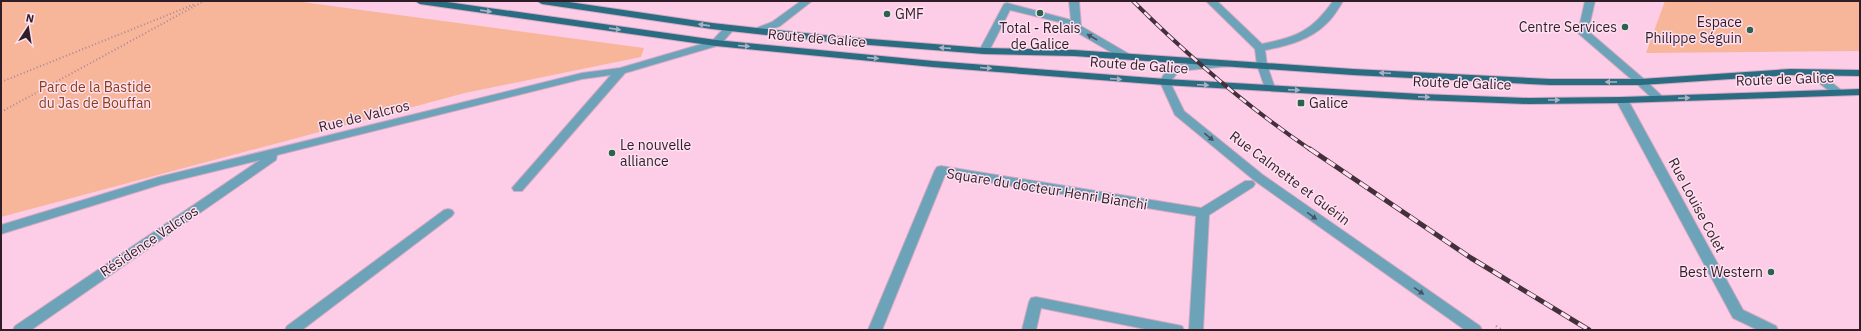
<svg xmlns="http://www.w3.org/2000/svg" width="1861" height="331" font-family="'IBM Plex Sans',sans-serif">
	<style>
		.green { fill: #f7b699 }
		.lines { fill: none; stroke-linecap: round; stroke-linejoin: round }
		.lane-casing { stroke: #d4aac1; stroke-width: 2 }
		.street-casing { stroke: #d4aac1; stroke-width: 2 }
		.primary-casing { stroke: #d4aac1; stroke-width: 2 }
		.path-far1 { stroke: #aa879a; stroke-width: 2; stroke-dasharray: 1 2.5; stroke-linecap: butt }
		.path { stroke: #aa879a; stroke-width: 2.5; stroke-dasharray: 1 3.5; stroke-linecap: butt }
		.lane { fill: #6ca3b9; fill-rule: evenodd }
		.street { fill: #6ca3b9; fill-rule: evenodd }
		.primary { fill: #2a6c82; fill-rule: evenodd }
		.rail-far1-casing { stroke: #44303b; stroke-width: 4 }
		.rail-casing { stroke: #44303b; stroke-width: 5 }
		.rail-far1 { stroke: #fee0f0; stroke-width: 2.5; stroke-dasharray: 8; stroke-linecap: butt }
		.rail { stroke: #fee0f0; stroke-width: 3.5; stroke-dasharray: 10; stroke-linecap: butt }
		.oneway { fill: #a9b2c4 }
		.oneway2 { fill: #475362 }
		.poi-dot { fill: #2b644d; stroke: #fee0f0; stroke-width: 1.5 }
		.labels { text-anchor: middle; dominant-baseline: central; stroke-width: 3; stroke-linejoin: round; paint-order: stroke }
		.poi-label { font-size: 14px; fill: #2f1e28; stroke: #fee0f0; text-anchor: start }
		.street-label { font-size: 14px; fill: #2f1e28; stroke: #fee0f0 }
		.park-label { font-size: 14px; fill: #8b3e16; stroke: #fee0f0 }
	</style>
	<rect width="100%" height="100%" fill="#fdcde7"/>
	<!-- green -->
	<g class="green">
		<polygon points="1,1 295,1 644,48 641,57 465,93 1,217"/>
		<polygon points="1665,1 1860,1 1860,51 1646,53"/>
	</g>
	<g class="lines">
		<defs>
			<g id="lane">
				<polygon points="801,1 812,1 780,26 758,34 753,31 754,29 772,22"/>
				<polygon points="1069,1 1079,1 1081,26 1129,54 1130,56 1129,58 1121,58 1059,22 1010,10 988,53 980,53 979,51 1004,4 1007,3 1071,20"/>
				<polygon points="1813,70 1817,71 1841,90 1842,92 1841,94 1833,94 1809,75 1808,73 1809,71"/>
				<polygon points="1641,79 1645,80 1663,97 1665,99 1663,101 1655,101 1637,84 1636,82"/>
			</g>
			<g id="street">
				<path d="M1206 1H1217L1262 44C1297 37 1312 31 1333 1H1343C1338 9 1333 18 1326 24 1310 40 1287 46 1265 50L1267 65 1275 88 1270 91 1265 88 1257 65 1255 49Z"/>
				<polygon points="1585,1 1595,1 1588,31 1645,80 1646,82 1645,84 1637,84 1579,34 1578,32"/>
				<polygon points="730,25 735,28 720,45 625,73 522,191 514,191 512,188 611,75 582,79 277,155 276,160 31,330 13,330 15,326 260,160 162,184 1,234 1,225 159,177 582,73 620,68 712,41 726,26"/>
				<path d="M1227 61 1231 62 1232 64 1231 66 1179 71 1170 82 1184 111 1263 175 1480 326 1482 330H1465L1255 181 1175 115 1160 82C1163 75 1168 67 1176 65Z"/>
				<polygon points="1622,97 1628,100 1743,310 1776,326 1778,330 1758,330 1733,318 1616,100"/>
				<polygon points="941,166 1201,208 1245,181 1253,181 1255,184 1253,187 1209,215 1203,330 1189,330 1196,216 945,175 882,330 868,330 935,170 937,167"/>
				<polygon points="448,209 452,210 454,213 452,216 302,330 285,330 287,326 444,210"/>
				<polygon points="1036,297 1177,325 1182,326 1184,330 1150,330 1041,308 1036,330 1022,330 1029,302 1031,298"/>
			</g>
			<g id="primary">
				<polygon points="415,1 440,1 716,40 933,61 1165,79 1420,94 1528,98 1622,97 1860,89 1860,95 1622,103 1528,104 1420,100 1165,85 933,67 716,46 420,4"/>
				<polygon points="537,1 562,1 712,23 832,36 984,48 1074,50 1353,69 1550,79 1641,79 1790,69 1860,70 1860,76 1790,75 1641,85 1550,85 1353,75 1074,56 984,54 832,42 712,29 542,4"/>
			</g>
		</defs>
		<!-- lane casing -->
		<use href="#lane" class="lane-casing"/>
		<!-- street casing -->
		<use href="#street" class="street-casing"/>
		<!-- primary casing -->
		<use href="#primary" class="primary-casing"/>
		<!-- path-far1 -->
		<g class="path-far1">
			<polyline points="1,82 195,4"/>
			<polyline points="1,112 204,1"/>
		</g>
		<!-- path -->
		<polyline class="path" points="1496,326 1502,330"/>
		<!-- lane -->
		<use href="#lane" class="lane"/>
		<!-- street -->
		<use href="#street" class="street"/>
		<!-- primary -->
		<use href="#primary" class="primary"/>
		<defs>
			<path id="rail-far1" d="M1133 1C1188 56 1246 106 1311 150"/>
			<polyline id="rail" points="1310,149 1471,258 1589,330"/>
		</defs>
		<!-- rail-far1 casing -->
		<use href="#rail-far1" class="rail-far1-casing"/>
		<!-- rail casing -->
		<use href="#rail" class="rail-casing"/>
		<!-- rail-far1 -->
		<use href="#rail-far1" class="rail-far1"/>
		<!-- rail -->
		<use href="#rail" class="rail"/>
	</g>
	<!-- one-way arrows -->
	<defs><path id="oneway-solid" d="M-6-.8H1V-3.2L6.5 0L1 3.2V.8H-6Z"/></defs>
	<g class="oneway">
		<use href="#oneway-solid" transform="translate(486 11) rotate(8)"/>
		<use href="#oneway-solid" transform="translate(704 25) rotate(-172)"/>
		<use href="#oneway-solid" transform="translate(615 29) rotate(8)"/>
		<use href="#oneway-solid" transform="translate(744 46) rotate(5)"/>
		<use href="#oneway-solid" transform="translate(945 48) rotate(-176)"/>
		<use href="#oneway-solid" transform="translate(873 58) rotate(5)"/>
		<use href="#oneway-solid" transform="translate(986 68) rotate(5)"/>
		<use href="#oneway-solid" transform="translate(1385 73) rotate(-177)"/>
		<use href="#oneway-solid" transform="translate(1116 79) rotate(4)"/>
		<use href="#oneway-solid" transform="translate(1611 82) rotate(180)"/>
		<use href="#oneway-solid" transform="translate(1203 85) rotate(3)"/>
		<use href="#oneway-solid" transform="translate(1294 90) rotate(3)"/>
		<use href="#oneway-solid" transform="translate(1424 97) rotate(2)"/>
		<use href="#oneway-solid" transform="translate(1684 98) rotate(-2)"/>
		<use href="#oneway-solid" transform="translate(1554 100)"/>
	</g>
	<g class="oneway2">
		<use href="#oneway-solid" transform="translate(1092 37) rotate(-150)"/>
		<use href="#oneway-solid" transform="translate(1209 137) rotate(39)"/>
		<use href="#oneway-solid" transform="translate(1312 216) rotate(36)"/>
		<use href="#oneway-solid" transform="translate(1419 291) rotate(35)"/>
	</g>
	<!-- markers -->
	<g class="poi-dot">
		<circle cx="1040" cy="13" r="4"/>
		<circle cx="887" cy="14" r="4"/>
		<circle cx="1625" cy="27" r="4"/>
		<circle cx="1750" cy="30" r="4"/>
		<rect x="1297" y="99" width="8" height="8" rx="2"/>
		<circle cx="612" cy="153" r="4"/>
		<circle cx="1771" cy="272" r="4"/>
	</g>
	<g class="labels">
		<!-- poi labels -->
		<g class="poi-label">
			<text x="895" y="14">GMF</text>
			<text x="1742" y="22" text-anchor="end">Espace<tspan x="1742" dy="16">Philippe Séguin</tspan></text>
			<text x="1617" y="27" text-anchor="end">Centre Services</text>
			<text x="1040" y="28" text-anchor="middle">Total - Relais<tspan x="1040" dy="16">de Galice</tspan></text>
			<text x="1309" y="103">Galice</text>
			<text x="620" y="145">Le nouvelle<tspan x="620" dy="16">alliance</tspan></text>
			<text x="1763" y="272" text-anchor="end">Best Western</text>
		</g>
		<!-- street labels -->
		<g class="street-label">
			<text transform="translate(817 38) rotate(5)">Route de Galice</text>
			<text transform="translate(1139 65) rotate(4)">Route de Galice</text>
			<text transform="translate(1785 79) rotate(-2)">Route de Galice</text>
			<text transform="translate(1462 83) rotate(2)">Route de Galice</text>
			<text transform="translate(364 116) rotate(-14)">Rue de Valcros</text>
			<text transform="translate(1290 178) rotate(37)">Rue Calmette et Guérin</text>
			<text transform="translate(1047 189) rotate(9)">Square du docteur Henri Bianchi</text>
			<text transform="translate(1697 205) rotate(62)">Rue Louise Colet</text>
			<text transform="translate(149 241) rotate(-34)">Résidence Valcros</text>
		</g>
		<!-- park labels -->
		<g class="park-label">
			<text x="95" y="87">Parc de la Bastide<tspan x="95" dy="16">du Jas de Bouffan</tspan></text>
		</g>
	</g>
	<!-- border -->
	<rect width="1861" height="331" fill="none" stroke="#2f1e28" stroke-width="4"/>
	<!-- north arrow -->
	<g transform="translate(28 28) rotate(12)" stroke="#fee0f0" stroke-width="3" paint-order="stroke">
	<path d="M0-3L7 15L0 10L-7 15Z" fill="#2f1e28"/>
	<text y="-6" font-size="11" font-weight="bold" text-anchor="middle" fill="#2f1e28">N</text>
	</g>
</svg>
